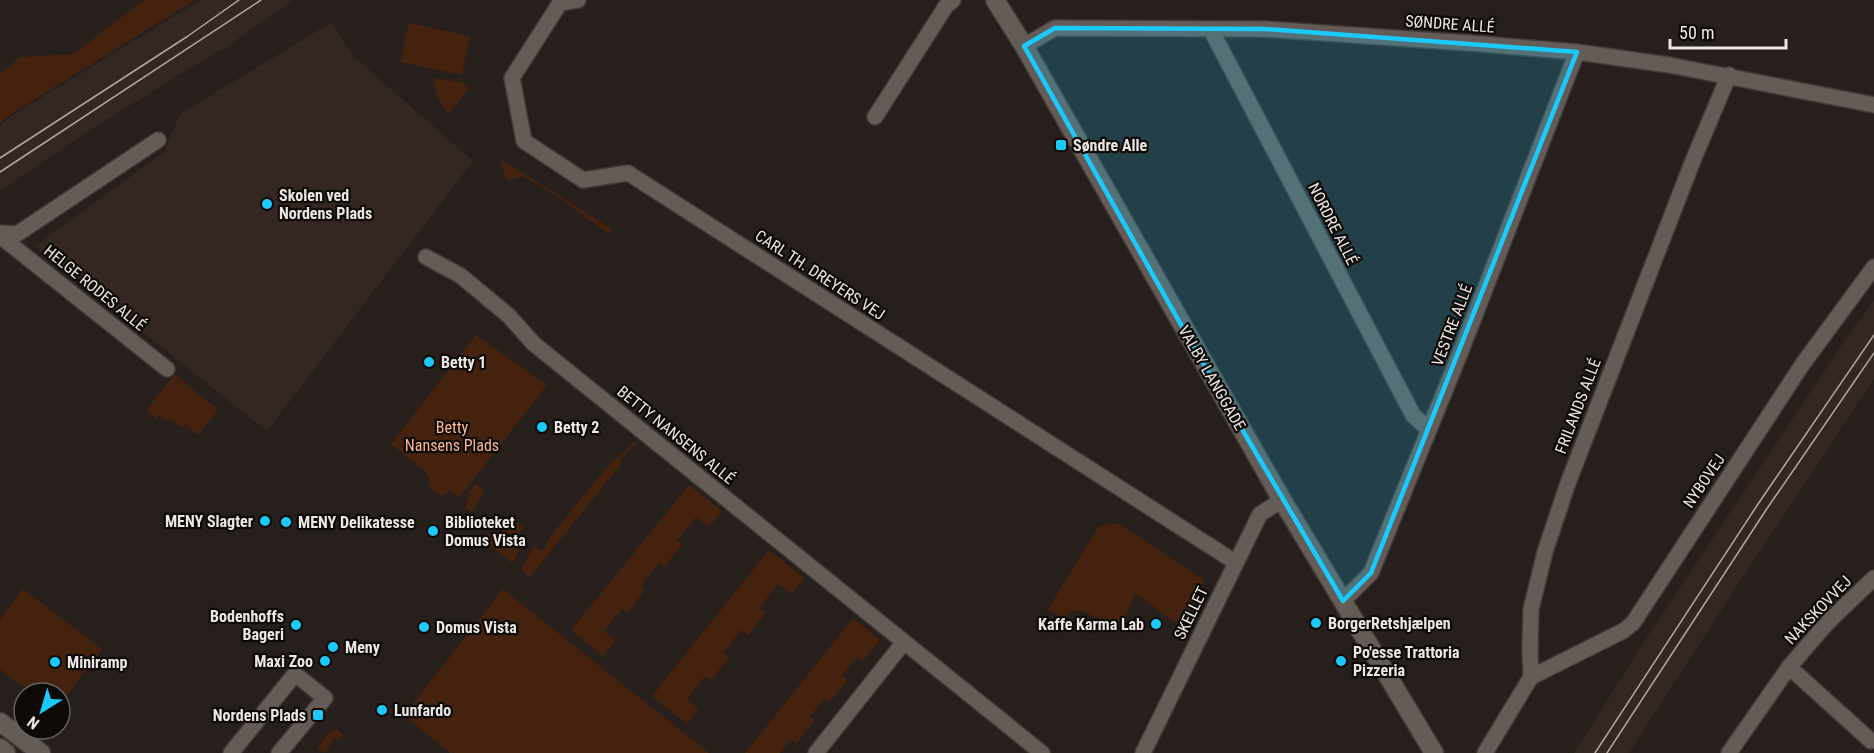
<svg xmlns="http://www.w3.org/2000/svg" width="1874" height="753" font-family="'Roboto Condensed',sans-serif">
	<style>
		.built { fill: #342721 }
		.green { fill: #44220e }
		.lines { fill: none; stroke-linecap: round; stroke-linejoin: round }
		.street-casing { stroke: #403a37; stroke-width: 18 }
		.secondary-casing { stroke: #403a37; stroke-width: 21 }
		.street { stroke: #655c58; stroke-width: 15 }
		.secondary { stroke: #655c58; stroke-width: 18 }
		.tram { stroke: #ada7a4; stroke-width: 1.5 }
		.marked { fill: #1acafc; fill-opacity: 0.2; stroke: #1acafc; stroke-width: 4.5; stroke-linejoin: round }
		.poi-dot { fill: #1acafc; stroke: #0d0a08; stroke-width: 2 }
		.labels { text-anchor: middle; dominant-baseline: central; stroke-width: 4.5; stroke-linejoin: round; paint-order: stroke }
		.street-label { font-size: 16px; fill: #ece7e4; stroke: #0d0a08 }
		.poi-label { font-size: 16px; font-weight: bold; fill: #ece7e4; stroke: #0d0a08; text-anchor: start }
		.park-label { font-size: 16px; fill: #fdb893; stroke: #0d0a08 }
	</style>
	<rect width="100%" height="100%" fill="#261f1c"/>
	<!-- built -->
	<g class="built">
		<polygon points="201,0 293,0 228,46 177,76 79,137 0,191 0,125 16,113"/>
		<polygon points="332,22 353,56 473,161 267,431 35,246 164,152 180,114"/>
		<polygon points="1874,301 1874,379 1733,592 1629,753 1574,753 1649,634 1851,331"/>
	</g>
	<!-- green -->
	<g class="green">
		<polygon points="144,0 195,0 14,112 0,123 0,74 20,57 73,54"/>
		<polygon points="409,23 470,36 462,75 400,62"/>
		<polygon points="433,78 462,82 469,88 449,114 437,97"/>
		<polygon points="501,159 612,229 609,234 553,194 523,176 506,181"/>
		<polygon points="476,335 547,385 459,498 450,491 441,496 431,488 428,474 391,444"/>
		<polygon points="175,374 218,410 198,435 185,424 182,428 170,419 168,421 159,416 157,419 146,410"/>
		<polygon points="635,441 637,443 620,460 622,463 530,577 521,570 534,546 542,551 554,532 608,466"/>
		<polygon points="476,483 483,490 476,506 471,512 466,508 469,492"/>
		<polygon points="689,485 722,511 709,527 696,517 677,541 682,545 664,567 659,563 641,586 645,590 627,613 622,609 604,631 616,641 603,656 571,630"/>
		<polygon points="492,517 497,522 500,519 505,523 513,518 524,527 516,536 484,524"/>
		<polygon points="1118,523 1204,580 1182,627 1135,593 1120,628 1082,611 1070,611 1064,620 1048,609 1099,526"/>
		<polygon points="492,532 521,542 515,560 510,562 483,540 485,534 491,534"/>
		<polygon points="769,550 804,578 792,594 778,584 759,608 766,613 748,635 741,630 723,653 729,658 711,680 705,676 687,699 699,709 687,724 652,696"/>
		<polygon points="23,589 102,649 60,704 60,693 32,693 0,669 0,620"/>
		<polygon points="503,589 709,753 450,753 404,715"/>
		<polygon points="853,618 880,640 863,661 857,657 842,675 848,680 829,703 824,699 810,716 815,720 796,744 791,739 780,753 745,753"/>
		<polygon points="335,728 343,735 338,740 334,738 329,745 330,747 325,753 317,749 328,733 330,734"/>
	</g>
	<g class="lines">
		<defs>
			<g id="street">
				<polyline points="578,0 560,3 512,78 524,141 583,180 628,173 1235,562"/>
				<polyline points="1211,30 1413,415 1429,430"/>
				<polyline points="1024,46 1055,28 1265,29 1483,44 1577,52 1669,65 1874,105"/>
				<polyline points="875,117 946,6 953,0"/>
				<polyline points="0,233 17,234 158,140"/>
				<polyline points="0,236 167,369"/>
				<polyline points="426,257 461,276 509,316 534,344 1042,753"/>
				<polyline points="1343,601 1371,573 1461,351 1577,52"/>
				<polyline points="1789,667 1871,741"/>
				<polyline points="1531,677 1623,631 1633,623 1802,365 1874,267"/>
				<polyline points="231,753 295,674 325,698 279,753"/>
				<polyline points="816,753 904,642"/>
				<polyline points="1143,753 1260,514 1282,500"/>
				<polyline points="1485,753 1531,677 1530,650 1531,609 1545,552 1568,483 1694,158 1729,75"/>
				<polyline points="1729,753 1789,667 1828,622 1874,578"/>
			</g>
			<g id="secondary">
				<polyline points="995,0 1024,46 1282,500 1434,753"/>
				<polyline points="0,722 41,753"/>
				<polyline points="0,748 6,753"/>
			</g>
		</defs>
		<!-- street casing -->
		<use href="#street" class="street-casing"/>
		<!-- secondary casing -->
		<use href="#secondary" class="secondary-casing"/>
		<!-- street -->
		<use href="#street" class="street"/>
		<!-- secondary -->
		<use href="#secondary" class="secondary"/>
		<!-- tram -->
		<g class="tram">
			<polyline points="0,158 188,36 239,0"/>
			<polyline points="0,172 261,0"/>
			<polyline points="1595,753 1758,504 1874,335"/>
			<polyline points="1607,753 1766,510 1874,353"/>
		</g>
	</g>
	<!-- marked area -->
	<path class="marked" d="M1055 28 1265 29 1577 52 1371 573 1343 601 1189 339 1024 46Z"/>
	<!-- markers -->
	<g class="poi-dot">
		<rect x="1055" y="139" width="12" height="12" rx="3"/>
		<circle cx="267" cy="204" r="6"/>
		<circle cx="429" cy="362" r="6"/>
		<circle cx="542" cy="427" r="6"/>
		<circle cx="265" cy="521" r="6"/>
		<circle cx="286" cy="522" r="6"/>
		<circle cx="433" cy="531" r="6"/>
		<circle cx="1316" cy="623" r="6"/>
		<circle cx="1156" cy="624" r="6"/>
		<circle cx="296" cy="625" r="6"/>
		<circle cx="424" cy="627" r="6"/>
		<circle cx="333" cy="647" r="6"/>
		<circle cx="325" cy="661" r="6"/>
		<circle cx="1341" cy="661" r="6"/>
		<circle cx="55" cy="662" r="6"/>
		<circle cx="382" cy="710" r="6"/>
		<rect x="312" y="709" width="12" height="12" rx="3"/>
	</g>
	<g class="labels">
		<!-- street labels -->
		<g class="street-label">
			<text transform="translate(1450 24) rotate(4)">SØNDRE ALLÉ</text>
			<text transform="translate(1333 224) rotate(63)">NORDRE ALLÉ</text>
			<text transform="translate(820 275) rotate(33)">CARL TH. DREYERS VEJ</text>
			<text transform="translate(95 288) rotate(39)">HELGE RODES ALLÉ</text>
			<text transform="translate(1452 325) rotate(-69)">VESTRE ALLÉ</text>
			<text transform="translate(1212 378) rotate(60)">VALBY LANGGADE</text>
			<text transform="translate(1578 406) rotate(-69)">FRILANDS ALLÉ</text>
			<text transform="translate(676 435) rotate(39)">BETTY NANSENS ALLÉ</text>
			<text transform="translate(1704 481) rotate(-56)">NYBOVEJ</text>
			<text transform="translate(1818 610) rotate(-46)">NAKSKOVVEJ</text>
			<text transform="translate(1191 613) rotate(-64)">SKELLET</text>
		</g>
		<!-- poi labels -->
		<g class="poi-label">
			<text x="1073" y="145">Søndre Alle</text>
			<text x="279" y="195">Skolen ved<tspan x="279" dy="18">Nordens Plads</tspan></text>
			<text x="441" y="362">Betty 1</text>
			<text x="554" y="427">Betty 2</text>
			<text x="253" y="521" text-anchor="end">MENY Slagter</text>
			<text x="298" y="522">MENY Delikatesse</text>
			<text x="445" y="522">Biblioteket<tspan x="445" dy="18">Domus Vista</tspan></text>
			<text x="284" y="616" text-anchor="end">Bodenhoffs<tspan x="284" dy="18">Bageri</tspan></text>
			<text x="1328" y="623">BorgerRetshjælpen</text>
			<text x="1144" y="624" text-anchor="end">Kaffe Karma Lab</text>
			<text x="436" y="627">Domus Vista</text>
			<text x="345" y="647">Meny</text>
			<text x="1353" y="652">Po'esse Trattoria<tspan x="1353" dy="18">Pizzeria</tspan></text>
			<text x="313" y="661" text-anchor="end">Maxi Zoo</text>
			<text x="67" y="662">Miniramp</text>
			<text x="394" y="710">Lunfardo</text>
			<text x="306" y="715" text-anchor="end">Nordens Plads</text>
		</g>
		<!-- park labels -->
		<g class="park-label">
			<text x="452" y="427">Betty<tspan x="452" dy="18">Nansens Plads</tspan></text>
		</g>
	</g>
	<!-- north arrow -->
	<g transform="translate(42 711) rotate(217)"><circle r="28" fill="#0d0a08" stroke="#666260" stroke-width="1.5"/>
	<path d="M0-4.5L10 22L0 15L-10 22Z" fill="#1acafc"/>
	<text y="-9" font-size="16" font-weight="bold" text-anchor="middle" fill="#ece7e4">N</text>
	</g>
	<!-- scale -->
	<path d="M1670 39v9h116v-9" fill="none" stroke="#ece7e4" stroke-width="3"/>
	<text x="1679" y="39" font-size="18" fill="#ece7e4" stroke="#0d0a08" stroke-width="4.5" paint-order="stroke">50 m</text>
</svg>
